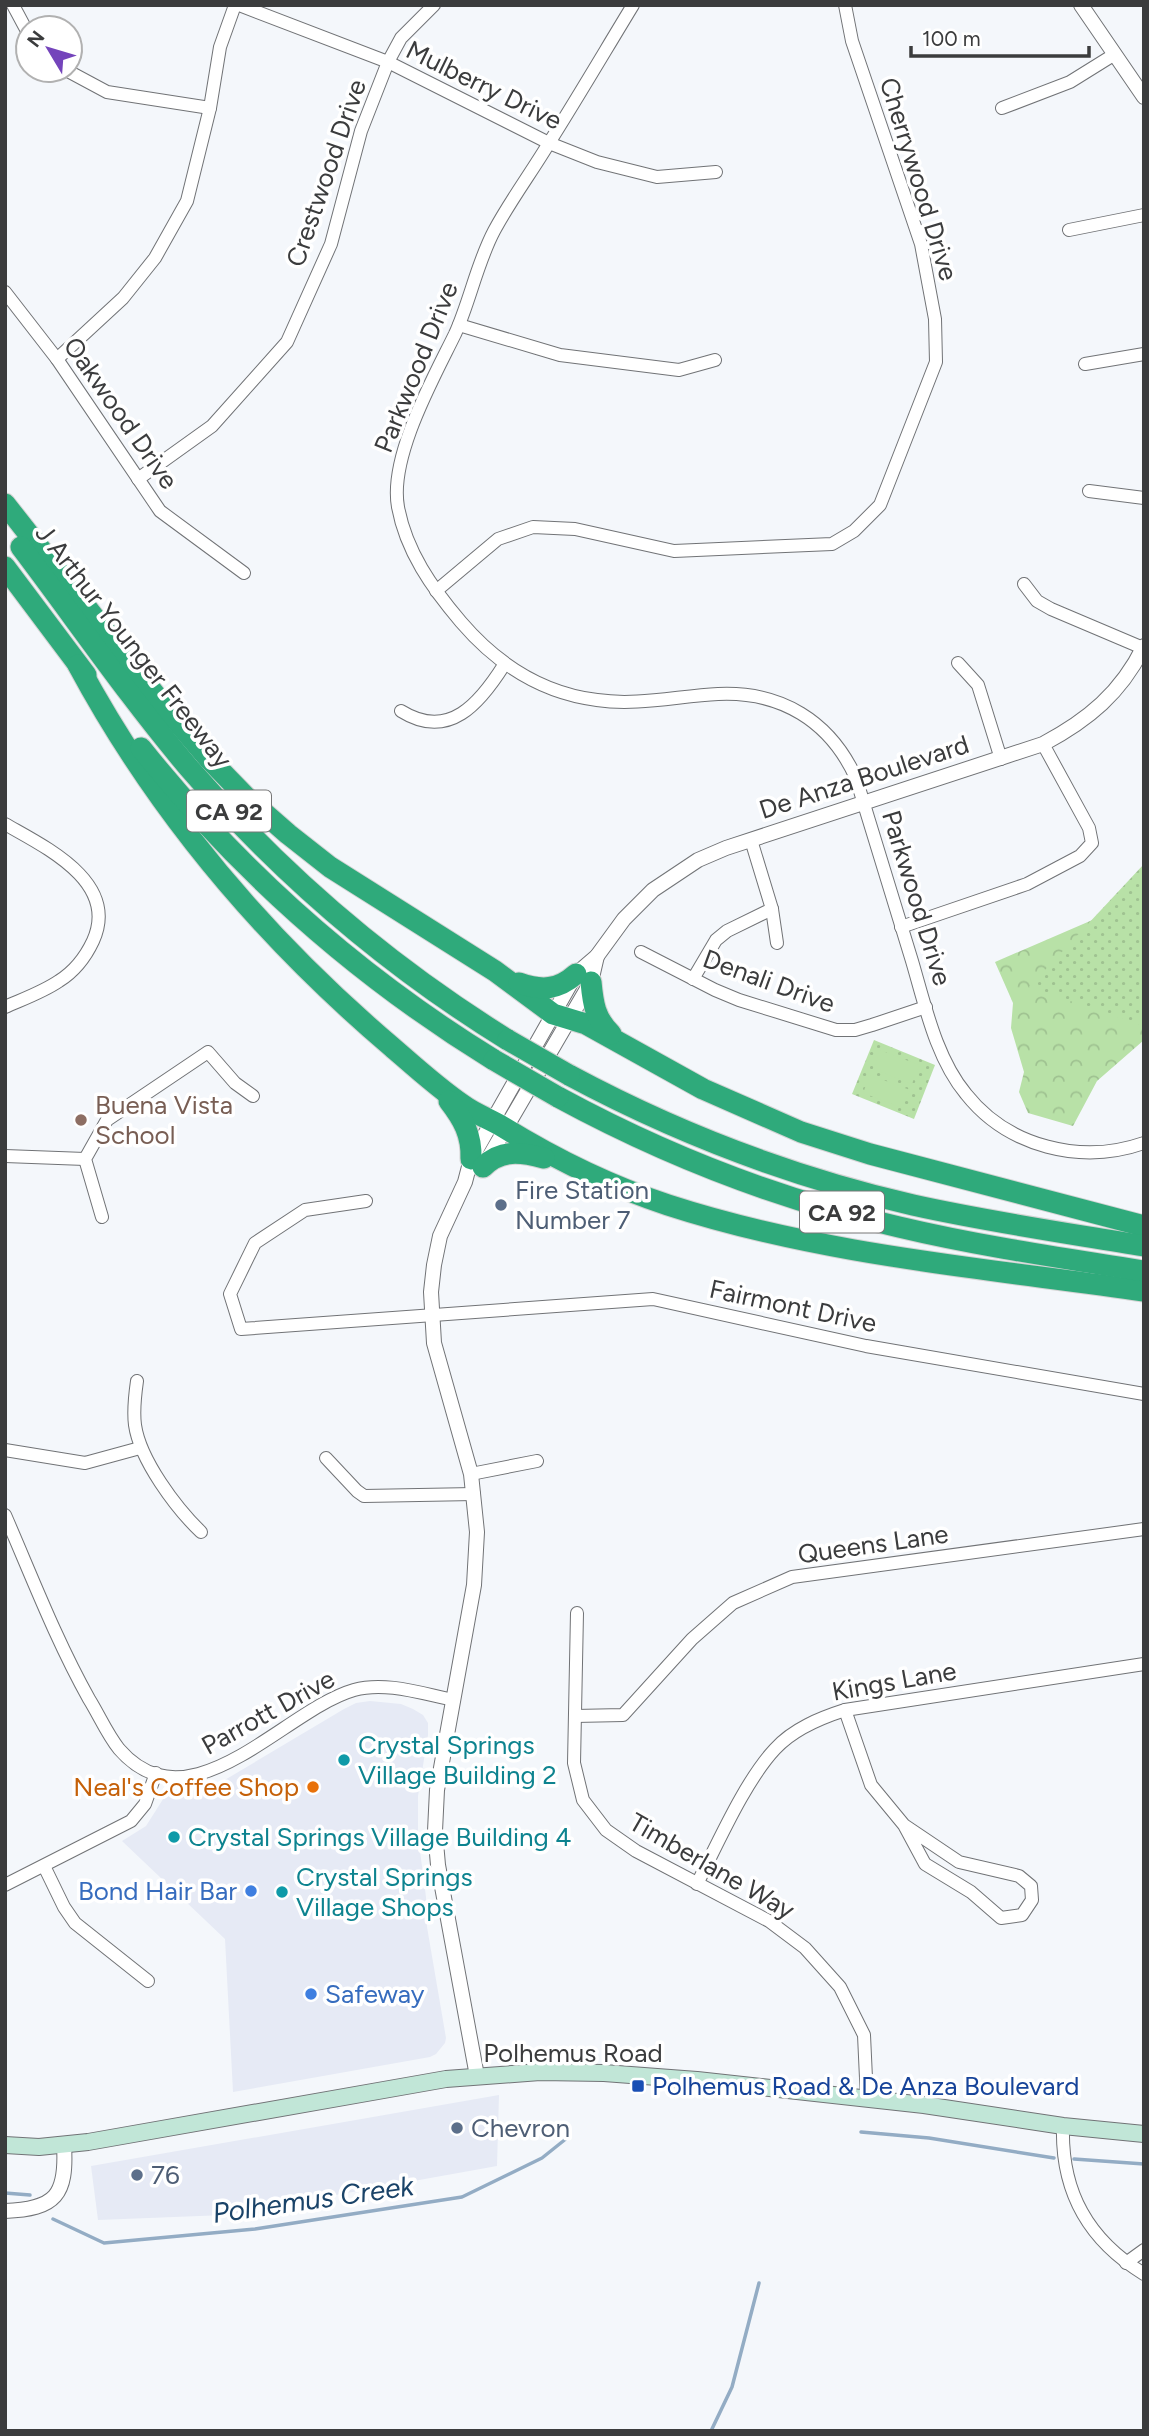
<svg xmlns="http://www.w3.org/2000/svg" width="1149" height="2436" font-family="Figtree,sans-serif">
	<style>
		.built { fill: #e6eaf5 }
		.forest { fill: url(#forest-crowns) }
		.park { fill: url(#park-dots) }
		.pitch { fill: #b8e1a7 }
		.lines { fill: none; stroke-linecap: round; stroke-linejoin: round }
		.stream { stroke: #93acc4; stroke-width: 3.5 }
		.minor-casing { stroke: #717376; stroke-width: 14 }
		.tertiary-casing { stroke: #717376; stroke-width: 16 }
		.secondary-casing { stroke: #717376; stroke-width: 18 }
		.motorway-casing { stroke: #d4d4d4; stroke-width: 23 }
		.minor { stroke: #fff; stroke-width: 12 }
		.tertiary { stroke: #fff; stroke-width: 14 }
		.secondary { stroke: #c1e6d7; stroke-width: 16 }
		.motorway { stroke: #2faa7b; stroke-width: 21 }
		.motorway-bridge-casing { stroke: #d4d4d4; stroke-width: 23; stroke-linecap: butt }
		.motorway-bridge { stroke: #2faa7b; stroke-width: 21 }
		.education-dot { fill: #8d6e63; stroke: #fff; stroke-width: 2.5 }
		.service-dot { fill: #5c6f8a; stroke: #fff; stroke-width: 2.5 }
		.culture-dot { fill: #0f9aa8; stroke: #fff; stroke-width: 2.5 }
		.food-dot { fill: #e8710a; stroke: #fff; stroke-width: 2.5 }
		.shop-dot { fill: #3f7fe0; stroke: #fff; stroke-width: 2.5 }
		.transit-dot { fill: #1a4fb4; stroke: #fff; stroke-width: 2.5 }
		.labels { text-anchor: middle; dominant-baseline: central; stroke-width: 7; stroke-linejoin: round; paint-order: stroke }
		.shield { fill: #fff; stroke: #767677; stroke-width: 2 }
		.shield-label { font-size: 24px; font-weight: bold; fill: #3b3c3d }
		.street-label { font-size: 26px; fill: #3b3c3d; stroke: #fff }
		.education-label { font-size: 26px; fill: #785e54; stroke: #fff; text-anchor: start }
		.service-label { font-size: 26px; fill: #4e5e75; stroke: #fff; text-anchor: start }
		.culture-label { font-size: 26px; fill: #0d838f; stroke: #fff; text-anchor: start }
		.food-label { font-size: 26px; fill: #c56008; stroke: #fff; text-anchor: end }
		.shop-label { font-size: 26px; fill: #366cbe; stroke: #fff; text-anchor: end }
		.transit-label { font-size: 26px; fill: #164399; stroke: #fff; text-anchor: start }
		.water-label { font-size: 28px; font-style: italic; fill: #1a4368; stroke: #fff }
	</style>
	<defs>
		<pattern id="forest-crowns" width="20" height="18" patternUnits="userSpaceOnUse" patternTransform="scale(1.75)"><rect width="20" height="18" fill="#b8e1a7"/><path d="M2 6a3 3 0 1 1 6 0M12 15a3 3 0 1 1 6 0" fill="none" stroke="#9fc291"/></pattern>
		<pattern id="park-dots" width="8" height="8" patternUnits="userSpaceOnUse" patternTransform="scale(1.75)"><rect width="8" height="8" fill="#b8e1a7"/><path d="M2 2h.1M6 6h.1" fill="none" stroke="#9fc291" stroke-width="1.8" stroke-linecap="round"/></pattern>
	</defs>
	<rect width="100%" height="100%" fill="#f4f7fb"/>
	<!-- built -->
	<g class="built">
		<polygon points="370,1701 401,1704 413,1709 423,1715 428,1723 428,1735 418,1796 418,1836 426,1897 427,1927 446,2038 445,2043 436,2054 430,2057 233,2092 225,1939 122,1841 146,1826 165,1796 171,1793 206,1789 218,1784 344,1709 356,1703"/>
		<polygon points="499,2095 497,2166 225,2215 98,2220 91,2166"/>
	</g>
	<!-- forest -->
	<polygon class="forest" points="1144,877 1144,1040 1097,1081 1073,1126 1028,1113 1019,1092 1024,1072 1011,1028 1013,1003 995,962 1104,915"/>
	<!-- park -->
	<g class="park">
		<polygon points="1144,864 1144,1026 1029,987"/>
		<polygon points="874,1040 935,1065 914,1119 852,1094"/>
	</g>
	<!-- pitch -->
	<g class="pitch">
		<polygon points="880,1050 919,1065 912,1084 873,1069"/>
		<polygon points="870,1075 910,1090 902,1108 863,1093"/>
	</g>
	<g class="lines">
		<!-- stream -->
		<g class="stream">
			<polyline points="861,2132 929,2138 1054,2158"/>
			<polyline points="1074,2159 1144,2164"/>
			<polyline points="5,2193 30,2195"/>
			<polyline points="53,2219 104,2243 255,2229 462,2197 542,2158 567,2138"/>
			<polyline points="711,2431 732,2387 759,2283"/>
		</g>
		<defs>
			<g id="minor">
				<polyline points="13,5 28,33"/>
				<polyline points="239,5 388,62 549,143 597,162 657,177 716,172"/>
				<path d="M633 5C605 51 578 97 549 143 531 173 510 201 494 231 477 263 470 301 455 334 433 379 389 457 398 507 406 551 432 588 461 622 497 664 541 693 597 700 637 706 678 696 718 694 781 691 830 721 856 778 875 839 893 900 912 961 925 1005 936 1058 966 1094 1008 1147 1081 1165 1144 1143"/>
				<polyline points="66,70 107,92 210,108"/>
				<polyline points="1002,108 1070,82 1115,54"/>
				<polyline points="1069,230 1144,215"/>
				<polyline points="5,292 57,359 160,511 244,573"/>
				<polyline points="459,325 560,355 679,370 715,360"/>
				<polyline points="57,359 123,298 155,258 187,201 210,108 220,47 235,5"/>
				<polyline points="1085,364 1144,354"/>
				<polyline points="138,479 212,426 287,342 331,244 361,131 388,62 401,38 434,5"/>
				<polyline points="1089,491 1144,498"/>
				<polyline points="1024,584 1037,601 1051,609 1143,648"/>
				<polyline points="436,591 498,539 533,527 575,529 674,551 832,544 854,531 880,505 936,362 935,319 921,244 852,41 845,5"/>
				<polyline points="958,663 978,685 1001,759"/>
				<path d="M401 711C449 741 480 703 504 665"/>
				<path d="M5 824C45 847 120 882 93 941 85 958 75 971 59 981 43 992 23 999 5 1007"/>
				<polyline points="772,909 777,943"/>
				<polyline points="901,927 1027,884 1080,856 1092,843 1089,828 1043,744"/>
				<polyline points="641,952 715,990 739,1000 836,1030 855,1030 872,1025 926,1007"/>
				<polyline points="693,979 716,940 727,931 772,909 751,840"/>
				<polyline points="5,1156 85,1159"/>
				<polyline points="366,1201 305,1210 255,1243 230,1294 241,1329 653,1299 866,1346 1144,1394"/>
				<polyline points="102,1217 85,1159 107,1120 208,1052 235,1083 253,1096"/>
				<path d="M137 1381C135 1395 133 1410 135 1425 140 1460 176 1508 201 1532"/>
				<polyline points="5,1450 85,1463 140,1448"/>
				<polyline points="326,1458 357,1491 364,1496 474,1494"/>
				<polyline points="471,1474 537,1461"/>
				<path d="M5 1515C32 1577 56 1640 89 1699 99 1715 107 1734 119 1749 190 1831 284 1710 354 1690 386 1681 423 1694 454 1700"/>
				<polyline points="577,1613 574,1763 583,1800 606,1830 636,1851 769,1921 805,1948 840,1987 864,2035 867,2100"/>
				<polyline points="845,1710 871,1785 904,1825 925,1864 971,1892 1001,1918 1022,1915 1032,1900 1031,1886 1019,1876 959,1862 904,1825"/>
				<polyline points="575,1716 623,1715 692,1639 733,1603 792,1577 1144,1529"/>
				<polyline points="44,1866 64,1907 75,1923 148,1981"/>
				<path d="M697 1884C718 1843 745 1781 775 1749 793 1729 820 1718 845 1710L1144 1664"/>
				<polyline points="5,1885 131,1821 145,1804 156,1773"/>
				<path d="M1063 2126C1061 2192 1088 2240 1144 2274"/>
				<polyline points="1126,2263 1144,2250"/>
			</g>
			<g id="tertiary">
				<polyline points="1081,5 1144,97"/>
				<polyline points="486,1162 591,982 597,956"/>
				<path d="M477 2076 438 1865 435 1831 437 1790 474 1585 477 1532 471 1474 434 1343 431 1292 434 1265 440 1236 465 1182 471 1159 576 974 597 956 624 919 653 890 698 860 726 848 1043 744C1088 720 1121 693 1144 646"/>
				<path d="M5 2211C56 2209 67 2195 64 2145"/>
			</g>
			<polyline id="secondary" points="5,2145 39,2147 88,2142 446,2079 540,2072 604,2073 697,2080 924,2105 1063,2126 1144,2134"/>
			<g id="motorway">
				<polyline points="5,504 168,711 209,759 248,799 288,834 330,867 495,971 553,1014 586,1024 703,1089 801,1132 870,1154 1144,1226"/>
				<path d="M21 547C77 621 129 697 189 768 281 874 388 966 508 1040"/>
				<polyline points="5,567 86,675"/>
				<path d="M78 665C157 812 265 939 392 1047 415 1067 438 1088 463 1105 475 1114 490 1119 503 1127 555 1159 610 1186 668 1205 822 1255 984 1268 1144 1291"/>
				<path d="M141 748C240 872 359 977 494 1060"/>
				<path d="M591 982C593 1004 595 1018 611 1034"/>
				<path d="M519 983C542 991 558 990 576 974"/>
				<path d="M569 1075C677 1133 792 1177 913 1205 989 1222 1067 1233 1144 1246"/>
				<path d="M558 1097C665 1155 780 1200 899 1227 979 1246 1062 1258 1144 1271"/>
				<path d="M449 1101C463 1119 472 1135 471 1159"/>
				<path d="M483 1167C501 1149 521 1152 544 1158"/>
			</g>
		</defs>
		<!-- minor casing -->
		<use href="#minor" class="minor-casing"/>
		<!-- tertiary casing -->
		<use href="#tertiary" class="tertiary-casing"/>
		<!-- secondary casing -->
		<use href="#secondary" class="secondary-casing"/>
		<!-- motorway casing -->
		<use href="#motorway" class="motorway-casing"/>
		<!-- minor -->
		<use href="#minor" class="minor"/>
		<!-- tertiary -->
		<use href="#tertiary" class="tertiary"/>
		<!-- secondary -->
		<use href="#secondary" class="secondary"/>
		<!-- motorway -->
		<use href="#motorway" class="motorway"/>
		<defs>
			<g id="motorway-bridge">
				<polyline points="508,1040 569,1075"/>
				<polyline points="494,1060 558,1097"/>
			</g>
		</defs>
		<!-- motorway-bridge casing -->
		<use href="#motorway-bridge" class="motorway-bridge-casing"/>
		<!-- motorway-bridge -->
		<use href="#motorway-bridge" class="motorway-bridge"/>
	</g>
	<!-- markers -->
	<circle class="education-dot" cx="81" cy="1120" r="7"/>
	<g class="service-dot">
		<circle cx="501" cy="1205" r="7"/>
		<circle cx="457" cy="2128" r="7"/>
		<circle cx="137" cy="2175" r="7"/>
	</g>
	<g class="culture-dot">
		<circle cx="344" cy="1760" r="7"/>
		<circle cx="174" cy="1837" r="7"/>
		<circle cx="282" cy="1892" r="7"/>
	</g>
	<circle class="food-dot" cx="313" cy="1787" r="7"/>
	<g class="shop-dot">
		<circle cx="251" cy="1891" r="7"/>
		<circle cx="311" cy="1994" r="7"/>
	</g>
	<rect class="transit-dot" x="631" y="2079" width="14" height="14" rx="3.5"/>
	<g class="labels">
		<!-- shield labels -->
		<g class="shield">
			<rect x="187" y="790.5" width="84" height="41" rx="5"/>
			<rect x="800" y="1191.5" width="84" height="41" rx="5"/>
		</g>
		<g class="shield-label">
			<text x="229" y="811">CA 92</text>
			<text x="842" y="1212">CA 92</text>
		</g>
		<!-- street labels -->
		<g class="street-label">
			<text transform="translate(484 85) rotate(26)">Mulberry Drive</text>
			<text transform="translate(326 173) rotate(-71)">Crestwood Drive</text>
			<text transform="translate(919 179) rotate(73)">Cherrywood Drive</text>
			<text transform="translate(416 367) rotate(-68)">Parkwood Drive</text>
			<text transform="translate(121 413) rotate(55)">Oakwood Drive</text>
			<text transform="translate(134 646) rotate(52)">J Arthur Younger Freeway</text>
			<text transform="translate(864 777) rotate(-18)">De Anza Boulevard</text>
			<text transform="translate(917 898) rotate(73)">Parkwood Drive</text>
			<text transform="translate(769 981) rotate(20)">Denali Drive</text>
			<text transform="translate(793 1306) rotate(12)">Fairmont Drive</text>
			<text transform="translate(873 1544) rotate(-8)">Queens Lane</text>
			<text transform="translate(894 1681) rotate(-10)">Kings Lane</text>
			<text transform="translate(268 1712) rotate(-29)">Parrott Drive</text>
			<text transform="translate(712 1866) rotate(30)">Timberlane Way</text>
			<text x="573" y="2053">Polhemus Road</text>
		</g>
		<!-- education labels -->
		<g class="education-label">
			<text x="95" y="1105">Buena Vista<tspan x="95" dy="30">School</tspan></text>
		</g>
		<!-- service labels -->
		<g class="service-label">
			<text x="515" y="1190">Fire Station<tspan x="515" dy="30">Number 7</tspan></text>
			<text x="471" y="2128">Chevron</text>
			<text x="151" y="2175">76</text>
		</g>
		<!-- culture labels -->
		<g class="culture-label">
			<text x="358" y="1745">Crystal Springs<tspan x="358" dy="30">Village Building 2</tspan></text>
			<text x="188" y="1837">Crystal Springs Village Building 4</text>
			<text x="296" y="1877">Crystal Springs<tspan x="296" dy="30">Village Shops</tspan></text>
		</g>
		<!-- food labels -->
		<g class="food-label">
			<text x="299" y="1787">Neal's Coffee Shop</text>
		</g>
		<!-- shop labels -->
		<g class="shop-label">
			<text x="237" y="1891">Bond Hair Bar</text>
			<text x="325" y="1994" text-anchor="start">Safeway</text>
		</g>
		<!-- transit labels -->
		<g class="transit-label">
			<text x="652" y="2086">Polhemus Road &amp; De Anza Boulevard</text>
		</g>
		<!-- water labels -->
		<g class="water-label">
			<text transform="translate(313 2199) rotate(-8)">Polhemus Creek</text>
		</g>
	</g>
	<!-- border -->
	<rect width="1149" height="2436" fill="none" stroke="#3b3c3d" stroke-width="14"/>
	<!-- north arrow -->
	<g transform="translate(49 49) rotate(308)"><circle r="33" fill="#ffffff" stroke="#b1b1b1" stroke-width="2"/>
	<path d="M0-5L12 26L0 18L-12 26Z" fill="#7444bb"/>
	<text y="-10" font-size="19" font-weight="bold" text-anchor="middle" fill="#3b3c3d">N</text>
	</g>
	<!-- scale -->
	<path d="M911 46v10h178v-10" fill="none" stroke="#3b3c3d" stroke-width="3.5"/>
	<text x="922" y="46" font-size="21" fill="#3b3c3d" stroke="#ffffff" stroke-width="5" paint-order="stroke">100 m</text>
</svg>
